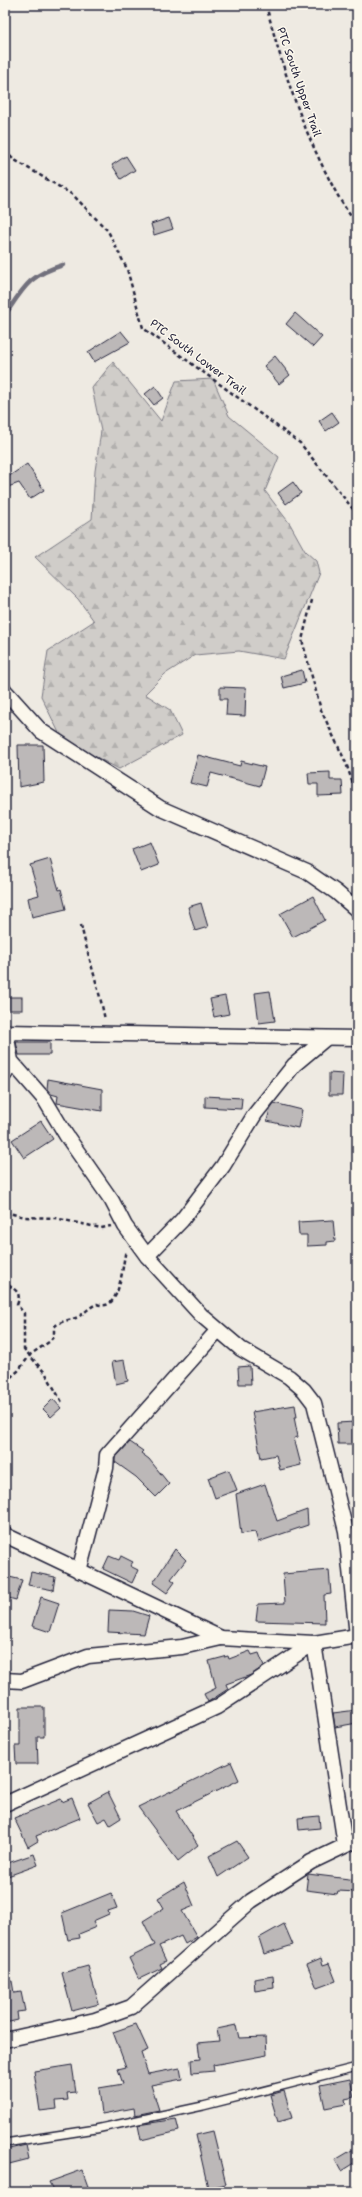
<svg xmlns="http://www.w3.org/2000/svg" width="362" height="2197" font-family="'Shantell Sans',sans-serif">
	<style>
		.forest { fill: url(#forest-firs); stroke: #797882 }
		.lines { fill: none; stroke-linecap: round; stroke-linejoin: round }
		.stream { stroke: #716f7c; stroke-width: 4.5 }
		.building { fill: #bcb8b8; stroke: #22223b }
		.lane-casing { stroke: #22223b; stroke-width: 10 }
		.street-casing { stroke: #22223b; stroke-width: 17 }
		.path { stroke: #22223b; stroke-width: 2.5; stroke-dasharray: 4 3; stroke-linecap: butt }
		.lane { stroke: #fbf7ec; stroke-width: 7 }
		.street { stroke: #fbf7ec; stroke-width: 14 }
		.labels { text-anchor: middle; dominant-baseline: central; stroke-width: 3; stroke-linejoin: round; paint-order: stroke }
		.street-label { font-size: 11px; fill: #22223b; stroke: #fbf7ec }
	</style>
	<defs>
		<pattern id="forest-firs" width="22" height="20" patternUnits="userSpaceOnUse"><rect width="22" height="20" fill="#d0cdc9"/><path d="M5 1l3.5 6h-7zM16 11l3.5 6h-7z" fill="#b2b0ae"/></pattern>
	</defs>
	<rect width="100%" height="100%" fill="#eeeae2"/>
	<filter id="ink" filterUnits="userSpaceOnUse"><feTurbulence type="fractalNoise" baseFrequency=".025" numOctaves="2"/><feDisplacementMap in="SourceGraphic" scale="8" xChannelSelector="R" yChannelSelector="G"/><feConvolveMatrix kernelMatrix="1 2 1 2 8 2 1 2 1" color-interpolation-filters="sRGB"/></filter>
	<g filter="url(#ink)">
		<!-- forest -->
		<polygon class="forest" points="113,362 161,421 176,381 213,379 229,416 279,457 265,491 290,524 305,551 316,561 319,573 284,659 239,651 195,655 165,674 145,694 170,710 182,735 119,769 62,739 41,696 48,651 94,621 78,599 35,557 92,519 95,471 101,431 92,388"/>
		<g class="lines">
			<!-- stream -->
			<path class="stream" d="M5 315C24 287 29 275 63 265"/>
		</g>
		<!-- building -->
		<g class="building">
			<polygon points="126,156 135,170 121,179 112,165"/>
			<polygon points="169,218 173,229 154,235 151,224"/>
			<polygon points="295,313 322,337 313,347 286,324"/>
			<polygon points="121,331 130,342 94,362 88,352"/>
			<polygon points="275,356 290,375 279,384 264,366"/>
			<polygon points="155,386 163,398 154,405 145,394"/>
			<polygon points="332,412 339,422 326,431 319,421"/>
			<polygon points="27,464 44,490 30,499 19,483 5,488 5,479"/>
			<polygon points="293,482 301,493 286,504 278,493"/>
			<polygon points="302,670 305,683 284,688 281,676"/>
			<polygon points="220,687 246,688 245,716 226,715 227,699 220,699"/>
			<polygon points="18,745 43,745 44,782 19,787"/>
			<polygon points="198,755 240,766 241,761 265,767 260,786 211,773 207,787 190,783"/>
			<polygon points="330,772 330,780 342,780 343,795 318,796 318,784 309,784 308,773"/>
			<polygon points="150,842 159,865 141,872 132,849"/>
			<polygon points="50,859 59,890 61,889 66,909 32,917 28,898 39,895 30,865"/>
			<polygon points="313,896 325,920 293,937 280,914"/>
			<polygon points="201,903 208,927 195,931 188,907"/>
			<polygon points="270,991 275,1021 259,1023 255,993"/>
			<polygon points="225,996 229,1014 214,1017 210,999"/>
			<rect x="5" y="997" width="17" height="13"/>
			<polygon points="16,1042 50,1042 50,1055 19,1055"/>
			<polygon points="329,1073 343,1074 342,1095 329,1095"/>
			<polygon points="48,1079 102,1089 102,1111 57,1103 58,1096 51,1094 47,1089"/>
			<polygon points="205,1096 242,1098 241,1109 205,1107"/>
			<polygon points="274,1103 302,1110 298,1128 267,1121 270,1109"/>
			<polygon points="41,1121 53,1139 24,1158 12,1140"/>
			<polygon points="333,1220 335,1241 327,1242 327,1245 307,1246 307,1235 299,1235 298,1222"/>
			<polygon points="124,1360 128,1381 116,1384 112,1362"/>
			<polygon points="250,1366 251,1384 239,1384 238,1367"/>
			<polygon points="53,1399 61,1408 51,1417 43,1409"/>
			<polygon points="295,1405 297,1417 294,1417 298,1437 294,1438 301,1465 280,1470 276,1455 261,1458 252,1412"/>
			<polygon points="355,1422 356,1444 338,1444 337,1423"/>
			<polygon points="130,1442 143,1451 141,1453 149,1459 169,1484 156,1497 136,1477 115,1462 115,1458"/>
			<polygon points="229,1470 237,1490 215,1498 208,1478"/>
			<polygon points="265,1484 277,1521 307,1510 308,1525 258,1542 255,1532 241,1534 236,1494"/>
			<polygon points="175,1549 186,1560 171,1579 175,1582 167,1593 153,1583"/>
			<polygon points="109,1556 119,1560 121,1556 133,1562 130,1566 138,1570 132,1583 103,1569"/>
			<polygon points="329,1570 331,1594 324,1595 325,1623 256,1621 258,1604 285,1603 283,1574"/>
			<polygon points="31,1572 55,1577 53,1590 28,1585"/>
			<polygon points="5,1576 22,1580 16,1600 5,1597"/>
			<polygon points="41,1597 59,1603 50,1632 32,1626"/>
			<polygon points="109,1610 133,1611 149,1616 144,1634 108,1632"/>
			<polygon points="250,1651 252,1655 259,1653 264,1666 251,1675 226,1684 228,1689 208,1702 204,1694 216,1688 209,1661 228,1656 229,1659"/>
			<polygon points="20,1707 44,1707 44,1737 37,1737 38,1764 16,1764 15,1746 20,1746"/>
			<polygon points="357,1710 357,1723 335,1727 333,1713"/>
			<polygon points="231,1762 239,1780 176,1811 198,1845 178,1861 138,1807"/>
			<polygon points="108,1792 121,1818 110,1825 106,1818 98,1822 88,1803"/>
			<polygon points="72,1798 80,1818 36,1836 38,1841 28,1847 14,1818 61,1799 62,1802"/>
			<polygon points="319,1816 320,1828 299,1830 298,1818"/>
			<polygon points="237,1841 248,1857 218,1877 209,1856"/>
			<polygon points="34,1854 38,1865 5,1877 5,1864"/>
			<polygon points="308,1874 357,1880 357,1892 338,1891 337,1894 306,1890"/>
			<polygon points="184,1882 194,1906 182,1911 197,1937 185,1944 181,1936 159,1946 166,1961 160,1964 162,1968 139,1979 129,1958 155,1945 143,1921 164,1908 158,1898"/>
			<polygon points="111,1893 117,1908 108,1911 109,1914 93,1921 96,1927 79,1934 80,1938 68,1940 62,1913"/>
			<polygon points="284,1924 293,1945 264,1954 259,1938"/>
			<polygon points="321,1958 323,1965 329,1963 336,1981 317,1988 307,1964"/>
			<polygon points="88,1966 99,2004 72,2011 62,1973"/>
			<polygon points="273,1976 274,1988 255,1991 254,1979"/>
			<polygon points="12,1981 14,1993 21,1992 25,2011 17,2012 18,2020 5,2023 5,1982"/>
			<polygon points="136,2024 148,2050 141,2053 148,2074 180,2068 182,2079 151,2085 159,2110 135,2115 134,2108 102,2114 99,2088 123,2084 118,2069 126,2067 113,2032"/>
			<polygon points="236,2025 239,2038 266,2037 267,2055 213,2065 214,2071 192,2073 191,2060 200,2059 198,2043 219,2041 217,2029"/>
			<polygon points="72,2065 76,2092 67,2093 68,2100 56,2101 57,2109 40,2111 34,2071"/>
			<polygon points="350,2079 354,2097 345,2099 346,2104 325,2108 320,2085"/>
			<polygon points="284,2091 292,2118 278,2122 270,2095"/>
			<polygon points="176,2119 179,2131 141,2140 138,2125"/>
			<polygon points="213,2131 226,2184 208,2188 196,2135"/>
			<polygon points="26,2145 29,2159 5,2165 5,2150"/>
			<polygon points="357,2147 357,2161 341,2171 335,2160"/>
			<polygon points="82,2170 90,2192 54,2192 49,2182"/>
		</g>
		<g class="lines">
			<defs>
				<polyline id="lane" points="5,2143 96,2129 203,2106 357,2067"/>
				<g id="street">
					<polyline points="5,691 41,731 160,808 307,872 336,892 357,910"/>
					<polyline points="5,1032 357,1038"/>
					<polyline points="6,1032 11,1061 45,1100 66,1135 112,1201 125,1226 147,1256 201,1315 241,1349 289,1377 304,1390 314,1403 346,1531 357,1636"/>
					<polyline points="5,1074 11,1061"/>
					<polyline points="147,1256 182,1220 223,1166 255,1114 294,1065 325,1039"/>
					<polyline points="5,1535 221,1638 314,1643 357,1636"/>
					<polyline points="79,1571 106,1468 107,1455 218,1330"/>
					<polyline points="5,1680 22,1681 88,1656 182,1647 221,1638"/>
					<polyline points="5,1804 217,1707 314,1643 345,1845"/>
					<polyline points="5,2040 95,2020 131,2007 251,1901 311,1862 357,1840"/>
				</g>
			</defs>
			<!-- lane casing -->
			<use href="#lane" class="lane-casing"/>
			<!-- street casing -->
			<use href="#street" class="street-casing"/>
			<!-- path -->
			<g class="path">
				<path d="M266 5C281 62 298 117 324 169 334 189 343 207 357 224"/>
				<polyline points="5,151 13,159 73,195 108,231 127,269 143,328 300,443 357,514"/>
				<polyline points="312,600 302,640 321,710 346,763 357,796"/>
				<path d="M81 925C88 957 99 988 105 1020"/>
				<polyline points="5,1212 24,1217 55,1218 101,1228 111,1226"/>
				<path d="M8 1285C18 1291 21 1294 17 1305L24 1313V1349L46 1374 63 1404"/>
				<path d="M5 1382 18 1371 31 1354 49 1342 54 1336V1327C61 1320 69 1321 78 1317 85 1313 89 1307 97 1304 121 1314 122 1264 126 1250"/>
			</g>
			<!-- lane -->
			<use href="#lane" class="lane"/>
			<!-- street -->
			<use href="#street" class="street"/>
		</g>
	</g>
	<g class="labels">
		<!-- street labels -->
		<g class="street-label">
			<text transform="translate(299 82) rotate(71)">PTC South Upper Trail</text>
			<text transform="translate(198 357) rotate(37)">PTC South Lower Trail</text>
		</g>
	</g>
	<!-- margin -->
	<rect width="362" height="2197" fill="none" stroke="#fbf7ec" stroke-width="20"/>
	<rect x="10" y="10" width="342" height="2177" fill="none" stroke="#22223b" stroke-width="1.5" filter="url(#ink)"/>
</svg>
